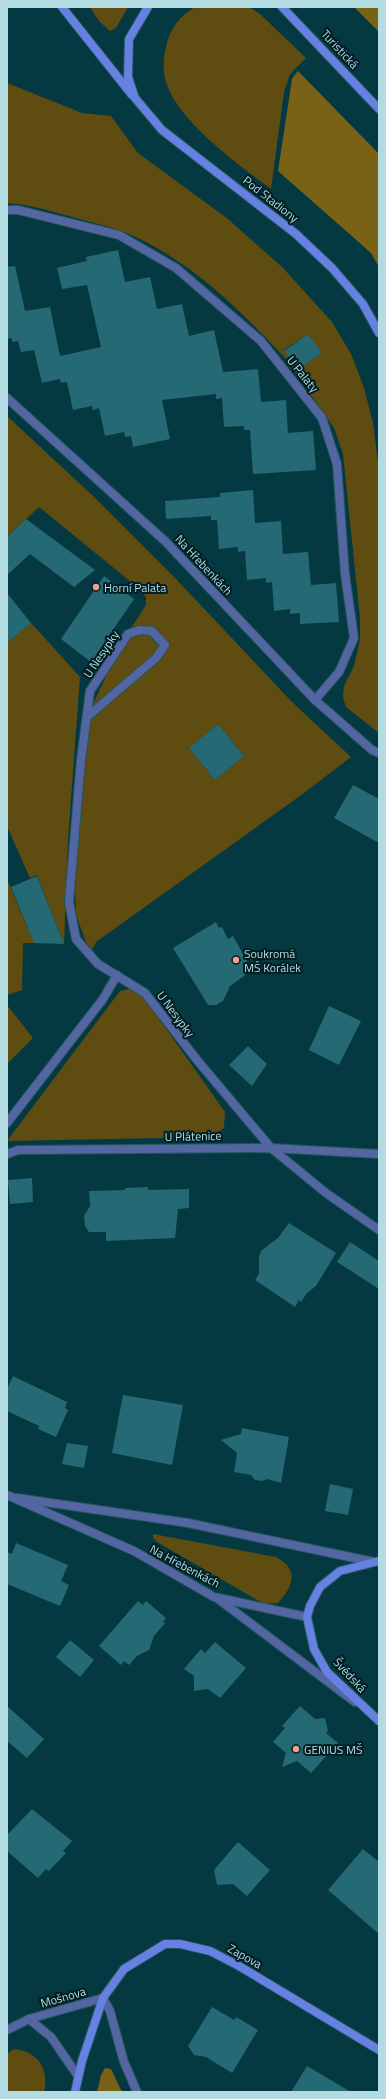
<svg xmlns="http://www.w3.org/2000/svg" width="386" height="2099" font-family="'Titillium Web',sans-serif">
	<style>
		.green { fill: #5f4c11; fill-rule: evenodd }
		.forest { fill: #796116 }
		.building { fill: #246974 }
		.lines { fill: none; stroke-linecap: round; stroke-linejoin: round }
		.street-casing { stroke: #24565e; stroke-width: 10 }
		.secondary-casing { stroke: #24565e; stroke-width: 10 }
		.street { stroke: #5466a2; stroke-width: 8 }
		.secondary { stroke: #6681e1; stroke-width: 8 }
		.poi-dot { fill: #f59d8f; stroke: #021e23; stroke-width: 1.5 }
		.labels { text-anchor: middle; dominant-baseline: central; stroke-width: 4; stroke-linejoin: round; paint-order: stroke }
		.street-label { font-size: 12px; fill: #b2dbe2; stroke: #021e23 }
		.poi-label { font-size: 12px; fill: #b2dbe2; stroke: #021e23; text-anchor: start }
	</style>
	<rect width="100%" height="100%" fill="#053941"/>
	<!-- green -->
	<g class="green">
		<polygon points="90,7 128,7 116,28 110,31 99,21"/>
		<path d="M195 7H249L260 14 306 58 290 74 284 92 271 189C238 164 168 115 164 72 163 64 164 55 166 47 170 28 179 17 195 7Z"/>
		<path d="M7 83 82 113 111 116 138 153 228 219 283 268 332 322 351 354 364 388 373 423 379 471V733L346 707 343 698 344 686 354 666 360 640V618L343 454 334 428 291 366 294 364 298 370 321 353 308 334 284 350 289 357 286 359C243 313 196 266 138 238 118 228 94 223 72 217 51 211 28 204 7 203Z"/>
		<path d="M7 416 93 496 176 579 292 702 351 757 304 793 96 942 92 950 86 942 76 915 75 891 82 763 94 702 121 644 146 605V597L142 591 39 507 7 537ZM218 724 244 756 215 780 189 748Z"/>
		<polygon points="31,623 80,677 68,840 64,944 37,875 30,878 7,826 7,643"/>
		<polygon points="7,879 34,943 23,943 22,990 7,995"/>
		<polygon points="130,989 140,992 225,1112 224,1128 210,1137 7,1141 120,991"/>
		<polygon points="7,1005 33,1038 7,1064"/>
		<path d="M153 1534 276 1557C300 1570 293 1586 278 1603L264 1604 157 1542 153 1538Z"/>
		<path d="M14 2049C39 2052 49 2069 44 2092H7V2054Z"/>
	</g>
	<!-- forest -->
	<g class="forest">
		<polygon points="354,7 379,7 379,32"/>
		<polygon points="298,71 379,154 379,267 371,253 278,171 292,79"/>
		<polygon points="105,2068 111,2069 122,2092 97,2092 101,2075"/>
	</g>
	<!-- building -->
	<g class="building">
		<polygon points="118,250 125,282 150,277 157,309 182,304 189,336 214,330 223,372 258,369 261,402 286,400 288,433 313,431 316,470 253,474 250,430 244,430 244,426 224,427 222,398 216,399 216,394 162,400 170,439 133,447 131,436 125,437 124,432 105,436 99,408 93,410 92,406 73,410 67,382 61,383 60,379 42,383 34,350 21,352 18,341 12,342 12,338 7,339 7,267 15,266 25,311 50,307 60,356 101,347 87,285 62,289 57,268 87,261 86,257"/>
		<polygon points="308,334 322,353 299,369 284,351"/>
		<polygon points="253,490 255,523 281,521 283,554 308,552 311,585 336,583 339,622 300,624 300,613 290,614 290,609 274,611 272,582 266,583 266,578 247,580 245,551 238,552 238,547 219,549 217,520 211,520 211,516 166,519 165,501 220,497 220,493"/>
		<polygon points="26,519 95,570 74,587 30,554 7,575 7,537"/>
		<polygon points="104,576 134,599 91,662 61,639"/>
		<polygon points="7,593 31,623 7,643"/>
		<polygon points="218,724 244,756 215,780 189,748"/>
		<polygon points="353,785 379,799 379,843 334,818"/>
		<polygon points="37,876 64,944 34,943 11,887"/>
		<polygon points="216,922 219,928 222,927 228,939 233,936 252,970 230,986 223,1001 216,1005 208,1005 173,948"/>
		<polygon points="329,1006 361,1021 339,1065 309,1050"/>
		<polygon points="248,1046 267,1064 252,1086 229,1065"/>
		<polygon points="32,1178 33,1202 10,1204 8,1180"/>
		<polygon points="148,1187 148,1190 189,1189 189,1208 178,1209 175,1238 106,1241 106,1232 89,1232 85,1226 84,1216 90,1206 89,1191 125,1190 125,1188"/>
		<polygon points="289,1223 336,1253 316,1286 307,1293 301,1302 299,1300 295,1307 255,1280 259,1274 259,1256 262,1250 278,1238"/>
		<polygon points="350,1242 379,1261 379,1289 337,1262"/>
		<polygon points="13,1376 67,1402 65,1408 68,1410 56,1437 38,1429 39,1426 7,1411 7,1389"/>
		<polygon points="123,1395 183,1405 172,1465 112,1453"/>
		<polygon points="242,1428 289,1437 281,1483 267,1479 262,1481 255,1480 251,1475 234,1472 237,1453 221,1440 241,1434"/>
		<polygon points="67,1443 88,1446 84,1468 62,1464"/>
		<polygon points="330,1484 353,1489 348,1515 325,1511"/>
		<polygon points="16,1543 68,1565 61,1581 69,1585 60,1606 7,1584 7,1552 12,1554"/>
		<polygon points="138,1601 143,1605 146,1601 166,1618 163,1622 165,1623 154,1636 149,1650 137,1656 129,1665 124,1661 121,1665 99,1646"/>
		<polygon points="70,1640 94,1660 80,1677 56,1657"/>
		<polygon points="215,1642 246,1668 220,1698 208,1689 194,1691 194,1676 184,1669 201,1649 205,1653"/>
		<polygon points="7,1706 44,1739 27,1758 7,1741"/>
		<polygon points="300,1706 315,1719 325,1718 328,1731 326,1733 338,1743 311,1773 297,1761 282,1767 286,1753 273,1742 285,1728 282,1726"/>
		<polygon points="32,1809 72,1841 63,1851 66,1853 49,1871 46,1869 38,1878 7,1851 7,1835"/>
		<polygon points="238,1842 270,1870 247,1896 233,1884 217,1885 214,1870"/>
		<polygon points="363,1849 379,1862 379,1934 328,1890"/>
		<polygon points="212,2007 234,2020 236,2017 258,2030 232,2073 206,2057 194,2055 188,2046"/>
		<polygon points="307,2066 351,2092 291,2092"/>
	</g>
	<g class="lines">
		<defs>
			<g id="street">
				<polyline points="7,210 18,210 119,235 176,268 261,341 322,418 337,464 345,574 354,638 339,672 315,700"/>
				<polyline points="7,398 166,542 315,700 372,750 379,753"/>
				<polyline points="87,717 156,658 165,645 152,631 140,630 128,634 90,691 81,760 69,902 76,939 98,964 145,993 197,1060 271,1148 326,1193 379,1230"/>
				<polyline points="7,1123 103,999 117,975"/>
				<polyline points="7,1154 18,1150 271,1148 379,1154"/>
				<polyline points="7,1495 134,1551 214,1597 307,1617"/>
				<polyline points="17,1498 188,1523 374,1562"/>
				<polyline points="217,1598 355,1702"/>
				<polyline points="29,2019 51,2037 78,2076"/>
				<polyline points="7,2030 29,2019 103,1998 110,2011 124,2062 137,2092"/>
			</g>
			<g id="secondary">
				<polyline points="62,7 132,95"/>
				<polyline points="148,7 129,39 128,77 135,98 162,130 296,234 332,268 363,304 379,333"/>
				<polyline points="282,7 379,109"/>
				<polyline points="379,1561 340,1571 320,1587 310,1606 307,1617 314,1649 327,1672 379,1721"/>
				<polyline points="75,2092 82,2061 103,1998 124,1969 165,1944 180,1944 210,1951 239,1966 379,2050"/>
			</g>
		</defs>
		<!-- street casing -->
		<use href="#street" class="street-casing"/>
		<!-- secondary casing -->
		<use href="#secondary" class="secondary-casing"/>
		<!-- street -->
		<use href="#street" class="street"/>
		<!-- secondary -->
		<use href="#secondary" class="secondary"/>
	</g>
	<!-- markers -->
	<g class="poi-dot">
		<circle cx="96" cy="587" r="4"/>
		<circle cx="236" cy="960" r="4"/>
		<circle cx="296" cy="1749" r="4"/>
	</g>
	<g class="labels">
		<!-- street labels -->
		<g class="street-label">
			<text transform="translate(340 49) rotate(47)">Turistická</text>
			<text transform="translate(271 199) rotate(38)">Pod Stadiony</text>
			<text transform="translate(303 374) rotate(51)">U Palaty</text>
			<text transform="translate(204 565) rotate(47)">Na Hřebenkách</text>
			<text transform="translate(101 654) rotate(-56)">U Nesypky</text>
			<text transform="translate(176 1014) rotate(53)">U Nesypky</text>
			<text transform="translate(193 1136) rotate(-1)">U Plátenice</text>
			<text transform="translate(185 1566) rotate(28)">Na Hřebenkách</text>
			<text transform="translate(350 1675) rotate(47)">Švédská</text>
			<text transform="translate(245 1956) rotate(29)">Zapova</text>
			<text transform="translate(63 1997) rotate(-16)">Mošnova</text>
		</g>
		<!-- poi labels -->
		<g class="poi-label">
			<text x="104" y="587">Horní Palata</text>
			<text x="244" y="953">Soukromá<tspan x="244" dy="14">MŠ Korálek</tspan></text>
			<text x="304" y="1749">GENIUS MŠ</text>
		</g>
	</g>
	<!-- border -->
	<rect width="386" height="2099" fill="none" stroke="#b2dbe2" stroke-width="16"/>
</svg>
